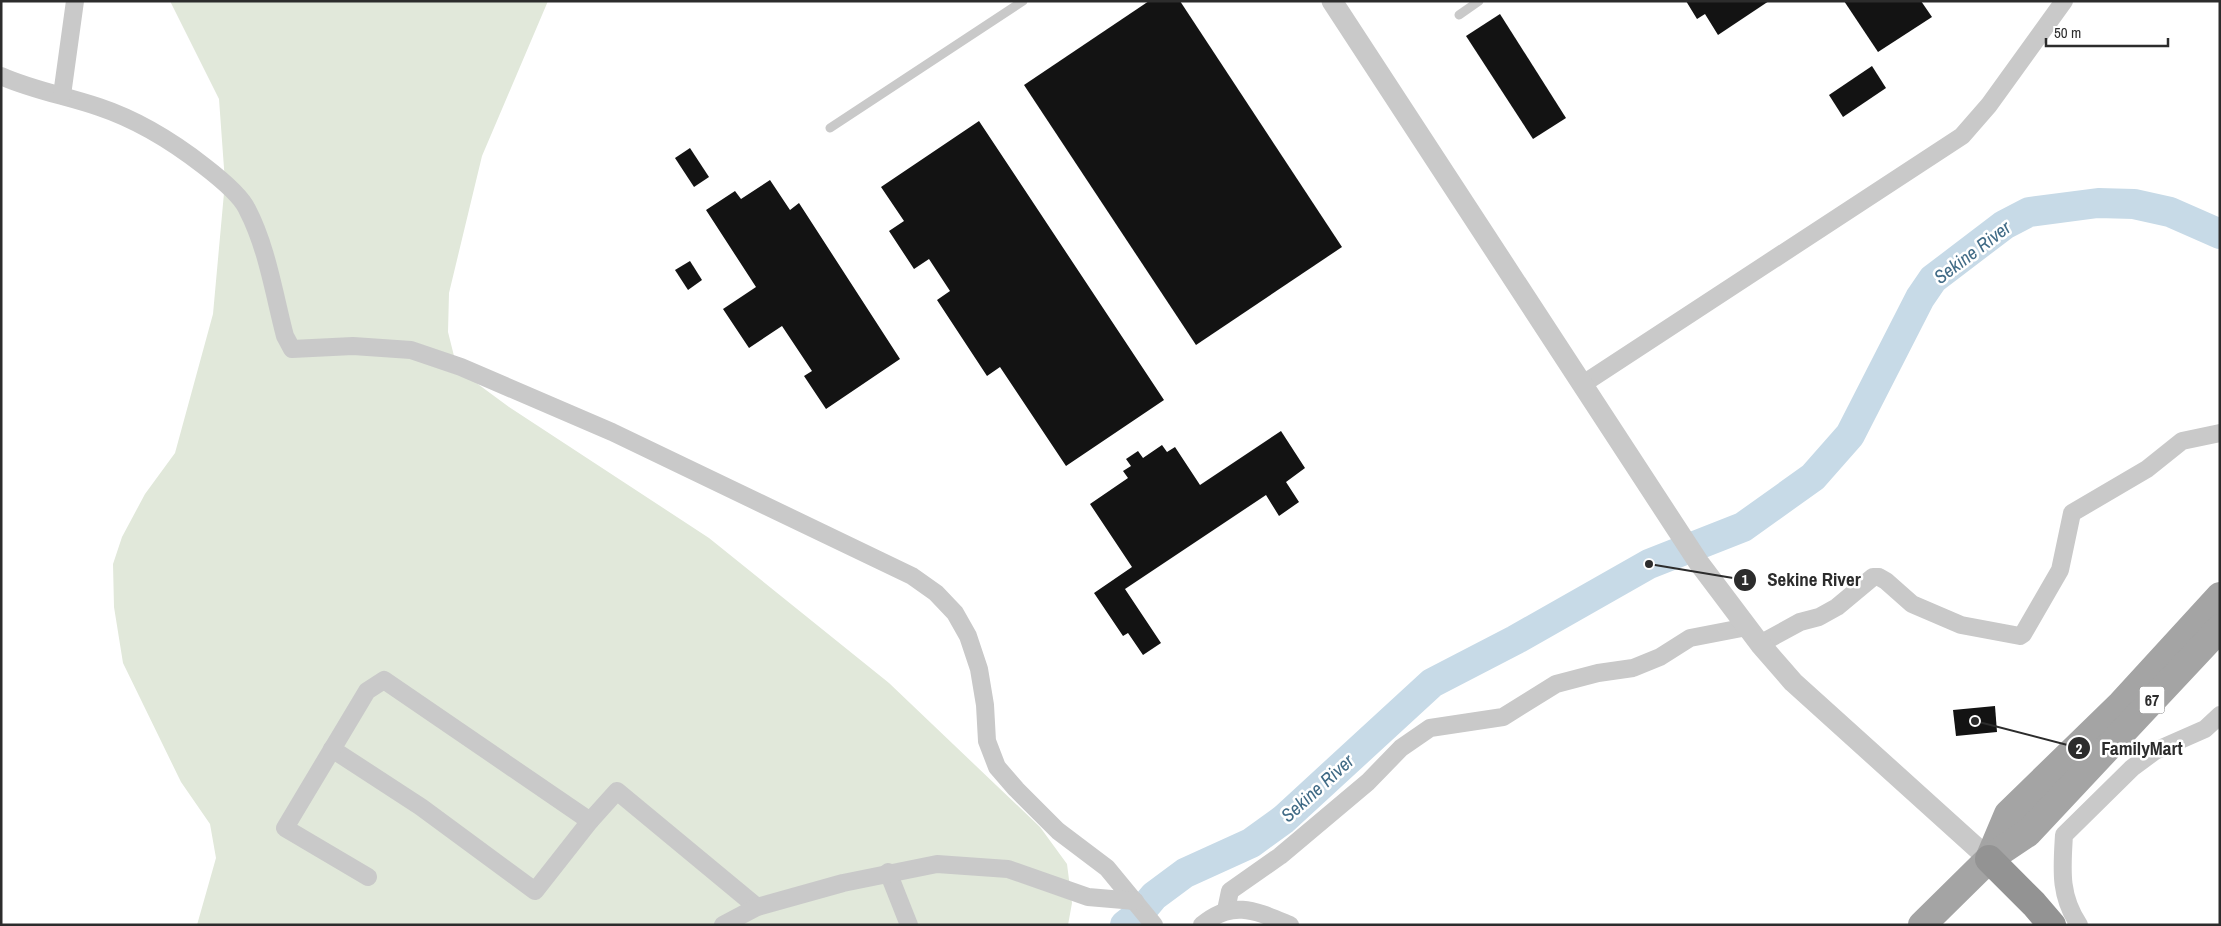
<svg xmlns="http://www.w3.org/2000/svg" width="2221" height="926" font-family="'Archivo Narrow',sans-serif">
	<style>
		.green { fill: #e1e8da }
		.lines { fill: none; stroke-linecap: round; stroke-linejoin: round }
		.river { stroke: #c7dae7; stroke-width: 30 }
		.building { fill: #131313 }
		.service { stroke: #c9c9c9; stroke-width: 9 }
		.minor { stroke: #c9c9c9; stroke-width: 18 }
		.tertiary { stroke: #c9c9c9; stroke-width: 21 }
		.primary { stroke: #a4a4a4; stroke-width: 28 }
		.motorway { stroke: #939393; stroke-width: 28 }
		.labels { text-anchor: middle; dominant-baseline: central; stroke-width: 5; stroke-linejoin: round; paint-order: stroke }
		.shield { fill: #fff; stroke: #6b6b6b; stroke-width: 1 }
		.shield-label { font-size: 16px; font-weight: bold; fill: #2c2c2c }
		.water-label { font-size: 19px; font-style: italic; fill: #416b86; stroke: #fff }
		.leader { fill: none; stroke: #2c2c2c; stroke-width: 2 }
		.callout-dot { fill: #2c2c2c; stroke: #fff; stroke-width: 2 }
		.mark-label { font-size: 15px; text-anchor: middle; font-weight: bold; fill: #fff }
		.callout-label { font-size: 19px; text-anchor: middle; font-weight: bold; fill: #2c2c2c; stroke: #fff; stroke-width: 5; stroke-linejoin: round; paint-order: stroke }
	</style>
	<rect width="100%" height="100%" fill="#fff"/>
	<!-- green -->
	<polygon class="green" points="170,1 548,1 482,156 449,293 448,332 455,360 471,379 509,407 709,538 889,683 1040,827 1067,864 1072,903 1068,925 197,925 216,858 210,824 181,782 123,663 114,607 113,564 122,537 145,494 175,453 213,314 225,182 219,99"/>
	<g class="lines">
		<!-- river -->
		<polyline class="river" points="1125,925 1139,914 1154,896 1185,873 1251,843 1284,819 1432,683 1515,640 1649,564 1743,527 1813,477 1850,435 1920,298 1933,279 2004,225 2029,212 2098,203 2134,204 2170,212 2220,234"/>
	</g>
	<!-- building -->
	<g class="building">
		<polygon points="1149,1 1180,1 1342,247 1196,345 1024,85"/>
		<polygon points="1686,1 1769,1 1718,35 1705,14 1697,19"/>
		<polygon points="1844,1 1921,1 1932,17 1878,52"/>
		<polygon points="1500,14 1566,118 1533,139 1466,36"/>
		<polygon points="1872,66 1886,88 1843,117 1829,95"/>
		<polygon points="979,121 1164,400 1066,466 1000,367 987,376 937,300 950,291 929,259 914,269 889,231 904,221 881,187"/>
		<polygon points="690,148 709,177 694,187 675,158"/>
		<polygon points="770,180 790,210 799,203 900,359 826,409 804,376 812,371 782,326 749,348 723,309 756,287 706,210 735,191 741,199"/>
		<polygon points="690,261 702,280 688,290 675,270"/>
		<polygon points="1281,431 1305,468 1286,482 1299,502 1279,516 1266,495 1125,589 1161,643 1143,655 1128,633 1123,636 1094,593 1132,567 1090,504 1128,478 1123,471 1131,466 1126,459 1138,451 1143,458 1162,445 1167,452 1175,447 1200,485"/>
		<polygon points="1995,706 1997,732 1956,736 1953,710"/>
	</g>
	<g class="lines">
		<!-- service -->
		<g class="service">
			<polyline points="1459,15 1479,1"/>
			<polyline points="830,128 1023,1"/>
		</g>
		<!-- minor -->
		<g class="minor">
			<path d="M1 76C32 90 67 96 99 107 138 120 172 141 204 166 217 176 240 194 247 209 267 247 274 294 285 336L292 349 353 346 411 350 461 367 612 432 912 576 936 593 955 613 968 636 979 669 985 705 987 741 997 767 1016 789 1058 831 1107 868 1154 925"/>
			<polyline points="62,95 75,1"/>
			<polyline points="1583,384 1962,136 1989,105 2064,1"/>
			<polyline points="1760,644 1800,622 1819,617 1837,607 1873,577 1879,577 1886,581 1912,604 1961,625 2020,636 2023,634 2060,570 2072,513 2147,469 2182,441 2220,433"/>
			<polyline points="332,749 421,807 535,891 590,821"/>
			<polyline points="888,872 909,925"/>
			<polyline points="368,877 285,828 367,691 384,680 590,821 617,791 757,907"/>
			<polyline points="1226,910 1230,891 1280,856 1368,782 1401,748 1430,728 1503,717 1556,684 1598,673 1633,668 1660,657 1690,638 1747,627"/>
			<polyline points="723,925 757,907 843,883 937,864 1008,869 1088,897 1135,901"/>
			<path d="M1202 925C1233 899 1256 911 1290 925"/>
			<path d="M2079 925C2059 895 2062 869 2064 835L2132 768 2155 751 2205 729 2220 715"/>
		</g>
		<!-- tertiary -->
		<polyline class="tertiary" points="1332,1 1699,563 1760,644 1793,682 1989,859"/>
		<!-- primary -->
		<g class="primary">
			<polyline points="1989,859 2008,814 2121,704 2220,596"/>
			<polyline points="1922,925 1989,859 2028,833 2220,628"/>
		</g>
		<!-- motorway -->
		<polyline class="motorway" points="1989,859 2034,904 2052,925"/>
	</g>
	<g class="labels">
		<!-- shield labels -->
		<rect class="shield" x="2139.5" y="686.5" width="25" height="27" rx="4"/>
		<g class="shield-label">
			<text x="2152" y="700">67</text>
		</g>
		<!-- water labels -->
		<g class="water-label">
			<text transform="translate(1972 252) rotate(-37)">Sekine River</text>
			<text transform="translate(1317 788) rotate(-42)">Sekine River</text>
		</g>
	</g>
	<!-- callouts -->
	<path class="leader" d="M1649 564L1745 580M1975 721L2079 748"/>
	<g class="callout-dot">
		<circle cx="1649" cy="564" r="5"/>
		<circle cx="1975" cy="721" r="5"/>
		<circle cx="1745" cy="580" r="12"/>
		<circle cx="2079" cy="748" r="12"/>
	</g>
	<g class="mark-label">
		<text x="1745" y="585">1</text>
		<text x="2079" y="754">2</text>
	</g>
	<g class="callout-label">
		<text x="1814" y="586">Sekine River</text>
		<text x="2142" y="755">FamilyMart</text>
	</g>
	<!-- border -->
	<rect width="2221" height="926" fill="none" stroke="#2c2c2c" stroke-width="5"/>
	<!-- scale -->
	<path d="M2046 38v8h122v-8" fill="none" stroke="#2c2c2c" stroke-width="2.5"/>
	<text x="2054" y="38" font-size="15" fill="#2c2c2c" stroke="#ffffff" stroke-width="4" paint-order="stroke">50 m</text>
</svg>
